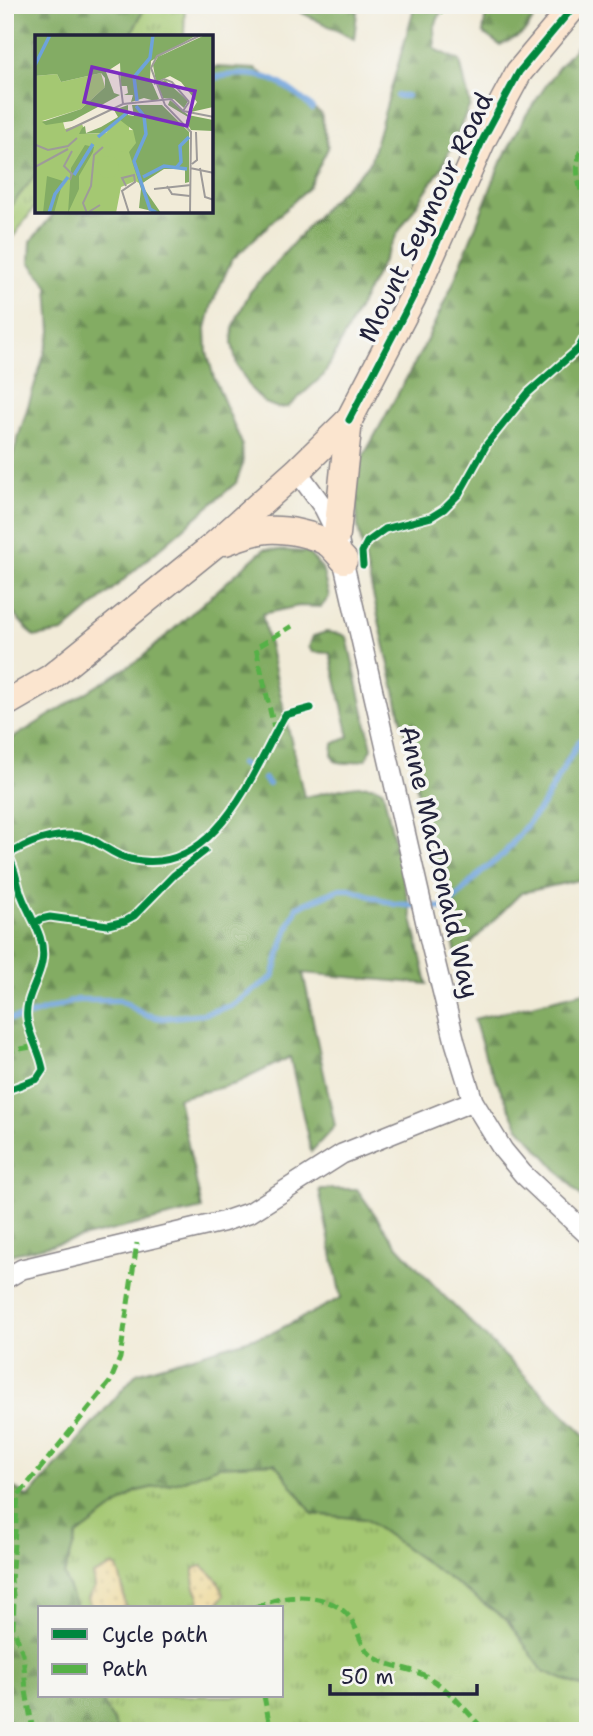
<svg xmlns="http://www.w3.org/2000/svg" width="593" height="1736" font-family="'Shantell Sans',sans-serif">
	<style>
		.grass { fill: url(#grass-tufts); stroke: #637556; stroke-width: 2 }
		.forest { fill: url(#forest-firs); stroke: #526750; stroke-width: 2 }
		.sand { fill: url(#sand-dots); stroke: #887e6c; stroke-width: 2 }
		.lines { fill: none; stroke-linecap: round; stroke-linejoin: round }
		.stream { stroke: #6ea3db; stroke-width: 6 }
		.street-casing { stroke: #8a868a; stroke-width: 22 }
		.secondary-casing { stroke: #8a868a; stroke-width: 29 }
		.street { stroke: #fff; stroke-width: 19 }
		.secondary { stroke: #fbe5cf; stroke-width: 26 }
		.quiet { stroke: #55b146; stroke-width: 5; stroke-dasharray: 10 5; stroke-linecap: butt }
		.cycleway-casing { stroke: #f6f6f2; stroke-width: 11 }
		.cycleway { stroke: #00873e; stroke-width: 7 }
		.labels { text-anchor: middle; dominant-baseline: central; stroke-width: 7; stroke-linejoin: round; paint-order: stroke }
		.street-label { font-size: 26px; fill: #22223b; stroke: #f6f6f2 }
		.inset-river { fill: none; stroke: #6ea3db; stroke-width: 3.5 }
		.inset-road { fill: none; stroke: #9e9b99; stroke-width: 2 }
		.view { fill: #7b2cbf; fill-opacity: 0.15; stroke: #7b2cbf; stroke-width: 3.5 }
		.inset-edge { fill: none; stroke: #22223b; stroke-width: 3.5 }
	</style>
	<defs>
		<pattern id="grass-tufts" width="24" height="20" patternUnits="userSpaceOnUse" patternTransform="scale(1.75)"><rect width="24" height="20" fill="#a4c872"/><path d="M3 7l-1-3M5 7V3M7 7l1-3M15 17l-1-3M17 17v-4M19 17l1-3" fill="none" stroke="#85a25f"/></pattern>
		<pattern id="forest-firs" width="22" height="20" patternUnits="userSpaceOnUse" patternTransform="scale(1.75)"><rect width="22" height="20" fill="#83ac64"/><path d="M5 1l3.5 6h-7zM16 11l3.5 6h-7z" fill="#6b8c54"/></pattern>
		<pattern id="sand-dots" width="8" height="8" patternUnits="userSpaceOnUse" patternTransform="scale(1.75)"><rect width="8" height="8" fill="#eeda9e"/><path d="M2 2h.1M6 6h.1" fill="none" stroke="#ccbb89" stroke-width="1.8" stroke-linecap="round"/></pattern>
	</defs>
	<rect width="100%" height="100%" fill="#f6f6f2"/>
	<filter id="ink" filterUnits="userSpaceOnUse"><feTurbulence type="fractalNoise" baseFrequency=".0143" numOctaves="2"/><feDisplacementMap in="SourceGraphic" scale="14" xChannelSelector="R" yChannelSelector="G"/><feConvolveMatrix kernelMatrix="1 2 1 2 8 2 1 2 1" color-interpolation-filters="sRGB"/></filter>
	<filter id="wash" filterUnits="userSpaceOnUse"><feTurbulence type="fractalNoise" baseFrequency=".00686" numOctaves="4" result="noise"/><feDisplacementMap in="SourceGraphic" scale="28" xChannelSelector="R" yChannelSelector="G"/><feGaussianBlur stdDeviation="1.57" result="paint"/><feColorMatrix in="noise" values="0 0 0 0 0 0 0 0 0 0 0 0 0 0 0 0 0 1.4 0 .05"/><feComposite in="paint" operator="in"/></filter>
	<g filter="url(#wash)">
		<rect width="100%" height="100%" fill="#f1ebd8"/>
		<!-- grass -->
		<g class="grass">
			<polygon points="146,5 185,5 184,37 130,37"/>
			<polygon points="37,173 37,204 5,248 5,213"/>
			<polygon points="275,1463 313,1514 365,1519 507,1620 543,1671 588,1689 588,1731 118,1731 100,1696 282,1696 282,1608 76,1608 64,1575 77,1535 137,1491 181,1481 219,1466"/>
		</g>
		<!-- forest -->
		<g class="forest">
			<polygon points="5,5 146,5 130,37 37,37 37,173 5,213"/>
			<polygon points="300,5 358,5 354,39 300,12"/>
			<polygon points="412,5 444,5 434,28 435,49 460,61 470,105 442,167 397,234 324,375 288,407 278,408 265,403 251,389 237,365 232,343 233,329 238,316 250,292 326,206 370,163 413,12"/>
			<path d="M475 5H538C532 30 522 36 500 45L483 33 486 12Z"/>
			<polygon points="588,33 588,878 521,893 457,957 439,885 358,528 354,481 358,466 423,348 452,286 501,162 526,115 558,68"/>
			<polygon points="216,67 255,69 321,113 328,148 308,188 231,261 212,304 206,328 207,352 214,378 242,444 243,464 236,483 63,632 34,637 5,604 5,508 7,506 5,480 51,332 48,286 30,262 31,241 55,212 212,212 212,68"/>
			<path d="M264 549 307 552 322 568 329 597 321 607 299 606 262 614 304 797C322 795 369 777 383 791L427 984 303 973 335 1126 311 1152 290 1057 235 1084 178 1098 202 1209 5 1256V743L140 659Z"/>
			<path d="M326 632 341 634 347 637 372 748 366 759C355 762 346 765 335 761L332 754 333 744 349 737 330 653 313 652 309 647 313 636Z"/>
			<polygon points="588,991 588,1204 518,1126 486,1059 474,1019"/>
			<polygon points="319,1189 357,1189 395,1243 443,1295 588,1438 588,1689 543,1671 507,1620 365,1519 313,1514 275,1463 219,1466 181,1481 137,1491 77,1535 64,1575 76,1608 40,1608 40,1696 100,1696 118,1731 5,1731 5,1481 28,1498 137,1373 274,1332 341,1298"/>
		</g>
		<!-- sand -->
		<g class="sand">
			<path d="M112 1566 116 1567C121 1574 125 1599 125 1608H106L103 1605 94 1607 90 1605 88 1598 95 1587 93 1575Z"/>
			<path d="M202 1566C214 1575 219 1581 224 1595L215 1608H199V1595C194 1589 191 1576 195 1568Z"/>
		</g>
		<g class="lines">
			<!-- stream -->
			<g class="stream">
				<path d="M213 78C257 68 280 78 312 108"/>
				<polyline points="397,96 407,96"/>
				<polyline points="241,764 248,767"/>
				<polyline points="264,779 269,784"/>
				<path d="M5 1019 21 1018 77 1000H120L146 1015 162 1018 203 1014 231 1006 273 977C279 953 286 930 297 907L340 889H350L394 904 446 908 481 872 504 854 543 804 578 743 588 734"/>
			</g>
		</g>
	</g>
	<g filter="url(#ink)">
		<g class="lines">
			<defs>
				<g id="street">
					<polyline points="297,471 324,508 337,534 431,945 455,1042 473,1101 503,1150 523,1174 588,1235"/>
					<polyline points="5,1279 22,1269 222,1222 251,1212 342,1154 473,1101"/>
				</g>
				<g id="secondary">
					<polyline points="337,534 349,420"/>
					<path d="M225 542C239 537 253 531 268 530 285 529 314 534 329 544 334 548 339 555 344 560"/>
					<polyline points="5,704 50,678 213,546 297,471 349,420 413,297 483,139 519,72 575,5"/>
				</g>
			</defs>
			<!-- street casing -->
			<use href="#street" class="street-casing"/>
			<!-- secondary casing -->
			<use href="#secondary" class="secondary-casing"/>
			<!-- street -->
			<use href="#street" class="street"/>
			<!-- secondary -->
			<use href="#secondary" class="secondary"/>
			<!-- quiet -->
			<g class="quiet">
				<polyline points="437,5 445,14"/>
				<path d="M588 138C571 158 577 186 588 208"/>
				<polyline points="275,732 256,648 292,626"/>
				<polyline points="5,1052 36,1046"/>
				<path d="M256 1608C281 1593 331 1591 350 1618 359 1630 360 1649 375 1658 392 1668 414 1668 431 1679 451 1691 468 1713 485 1731"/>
				<polyline points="264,1696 271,1731"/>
				<polyline points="33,1731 26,1691 23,1654 13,1627 14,1602 11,1580 18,1496 110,1382 120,1358 137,1243"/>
			</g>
			<defs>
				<g id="cycleway">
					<polyline points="349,420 413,297 483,139 519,72 575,5"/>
					<polyline points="363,565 362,552 367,542 385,529 431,517 444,509 459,494 487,444 528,393 578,349 588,331"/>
					<path d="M5 855C12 853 18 849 24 846 44 837 71 830 92 840 105 846 115 856 130 859 215 880 253 771 285 715L311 708"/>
					<polyline points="35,923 41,919 50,917 108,925 125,921 134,916 174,875 205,851"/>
					<path d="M5 1091 37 1079 43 1070C41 1052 29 1037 27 1019 24 999 39 981 42 962 47 936 27 914 20 891 16 878 15 867 8 855"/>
				</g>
			</defs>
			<!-- cycleway casing -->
			<use href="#cycleway" class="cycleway-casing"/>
			<!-- cycleway -->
			<use href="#cycleway" class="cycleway"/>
		</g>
	</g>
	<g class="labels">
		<!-- street labels -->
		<g class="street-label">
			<text transform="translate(425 217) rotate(-64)">Mount Seymour Road</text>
			<text transform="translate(440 862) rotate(77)">Anne MacDonald Way</text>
		</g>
	</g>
	<!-- overview -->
	<g transform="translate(35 35)">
		<rect width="178" height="178" fill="#f1ebd8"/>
		<path d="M66 38 70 52 46 74 7 86 28 87 30 94 47 89 51 99 71 98 81 85 94 84V95L138 96 129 132 106 149 100 146 86 152 81 178H0V41L22 39 26 47Z" fill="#a4c872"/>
		<path d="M0 0H162L116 26 115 43 124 64 120 66 109 63 96 67 98 60H89L93 58 92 51H86L85 28 71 37 79 58 85 60 37 86 11 90 7 87 46 74 70 52V43L66 38 26 47 22 39 0 41ZM170 0H178V72L156 77 162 67 146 47 135 41 121 47 118 30 123 22ZM130 45 153 66 149 73 139 64 128 63 122 49ZM135 65 153 80 178 85V96L156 95 151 86 153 82 133 70ZM93 70V80L99 81 97 70H127L154 97V147L150 148V134H129L106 149 126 178 104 173 106 154 94 117 101 108 98 95 85 85 68 98 44 99 47 93 50 91 51 98 66 92 83 82 79 75ZM50 110 59 112 58 117 44 141V154L33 178 36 133ZM12 141 28 146 19 178H8Z" fill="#83ac64"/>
		<path d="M72 104a13 13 0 1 1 26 0a13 13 0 1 1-26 0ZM62 132a11 11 0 1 1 22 0a11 11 0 1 1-22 0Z" fill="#a4c872"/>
		<path class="inset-river" d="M0 30 15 0M102 66 99 42 115 23 118 0M101 71 109 81 111 99 99 126 115 174 122 178M63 102 93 77M141 133 146 127 145 111 154 102M39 140 58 109M108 142 129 131 152 134M14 178 20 159 33 142"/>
		<path class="inset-road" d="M84 37 88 69M119 49 129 44 137 47 154 67M148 76 179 82M31 96 88 69 136 64 148 76 154 67M1 110 13 115 33 111 42 103M157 129 162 125 161 97M0 132 33 114M155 133 179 138M165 133 170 162 179 165M35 145 37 139 29 131 37 116M91 151 87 143 99 140 100 147 87 156 94 178M132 151 137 159 155 161M119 154 156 150M65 170 52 178 48 168 56 151 59 120 68 112M155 178 156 97 130 70 116 33 122 21 166 0"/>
		<path class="view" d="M57 32 160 56 152 91 49 67Z"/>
		<rect width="178" height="178" class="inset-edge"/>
	</g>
	<!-- margin -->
	<rect width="593" height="1736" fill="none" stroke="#f6f6f2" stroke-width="28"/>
	<!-- legend -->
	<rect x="38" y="1606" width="245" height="91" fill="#f6f6f2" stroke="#a1a1a9" stroke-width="2"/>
	<rect x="52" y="1629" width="35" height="10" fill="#00873e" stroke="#a1a1a9" stroke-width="2"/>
	<text x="102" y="1642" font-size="21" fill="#22223b">Cycle path</text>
	<rect x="52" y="1664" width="35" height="10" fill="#55b146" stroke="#a1a1a9" stroke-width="2"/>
	<text x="102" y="1676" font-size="21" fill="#22223b">Path</text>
	<!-- scale -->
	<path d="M330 1684v10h147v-10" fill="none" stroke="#22223b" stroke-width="3.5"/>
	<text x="341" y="1684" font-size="21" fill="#22223b" stroke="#f6f6f2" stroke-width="5" paint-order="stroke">50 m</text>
</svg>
